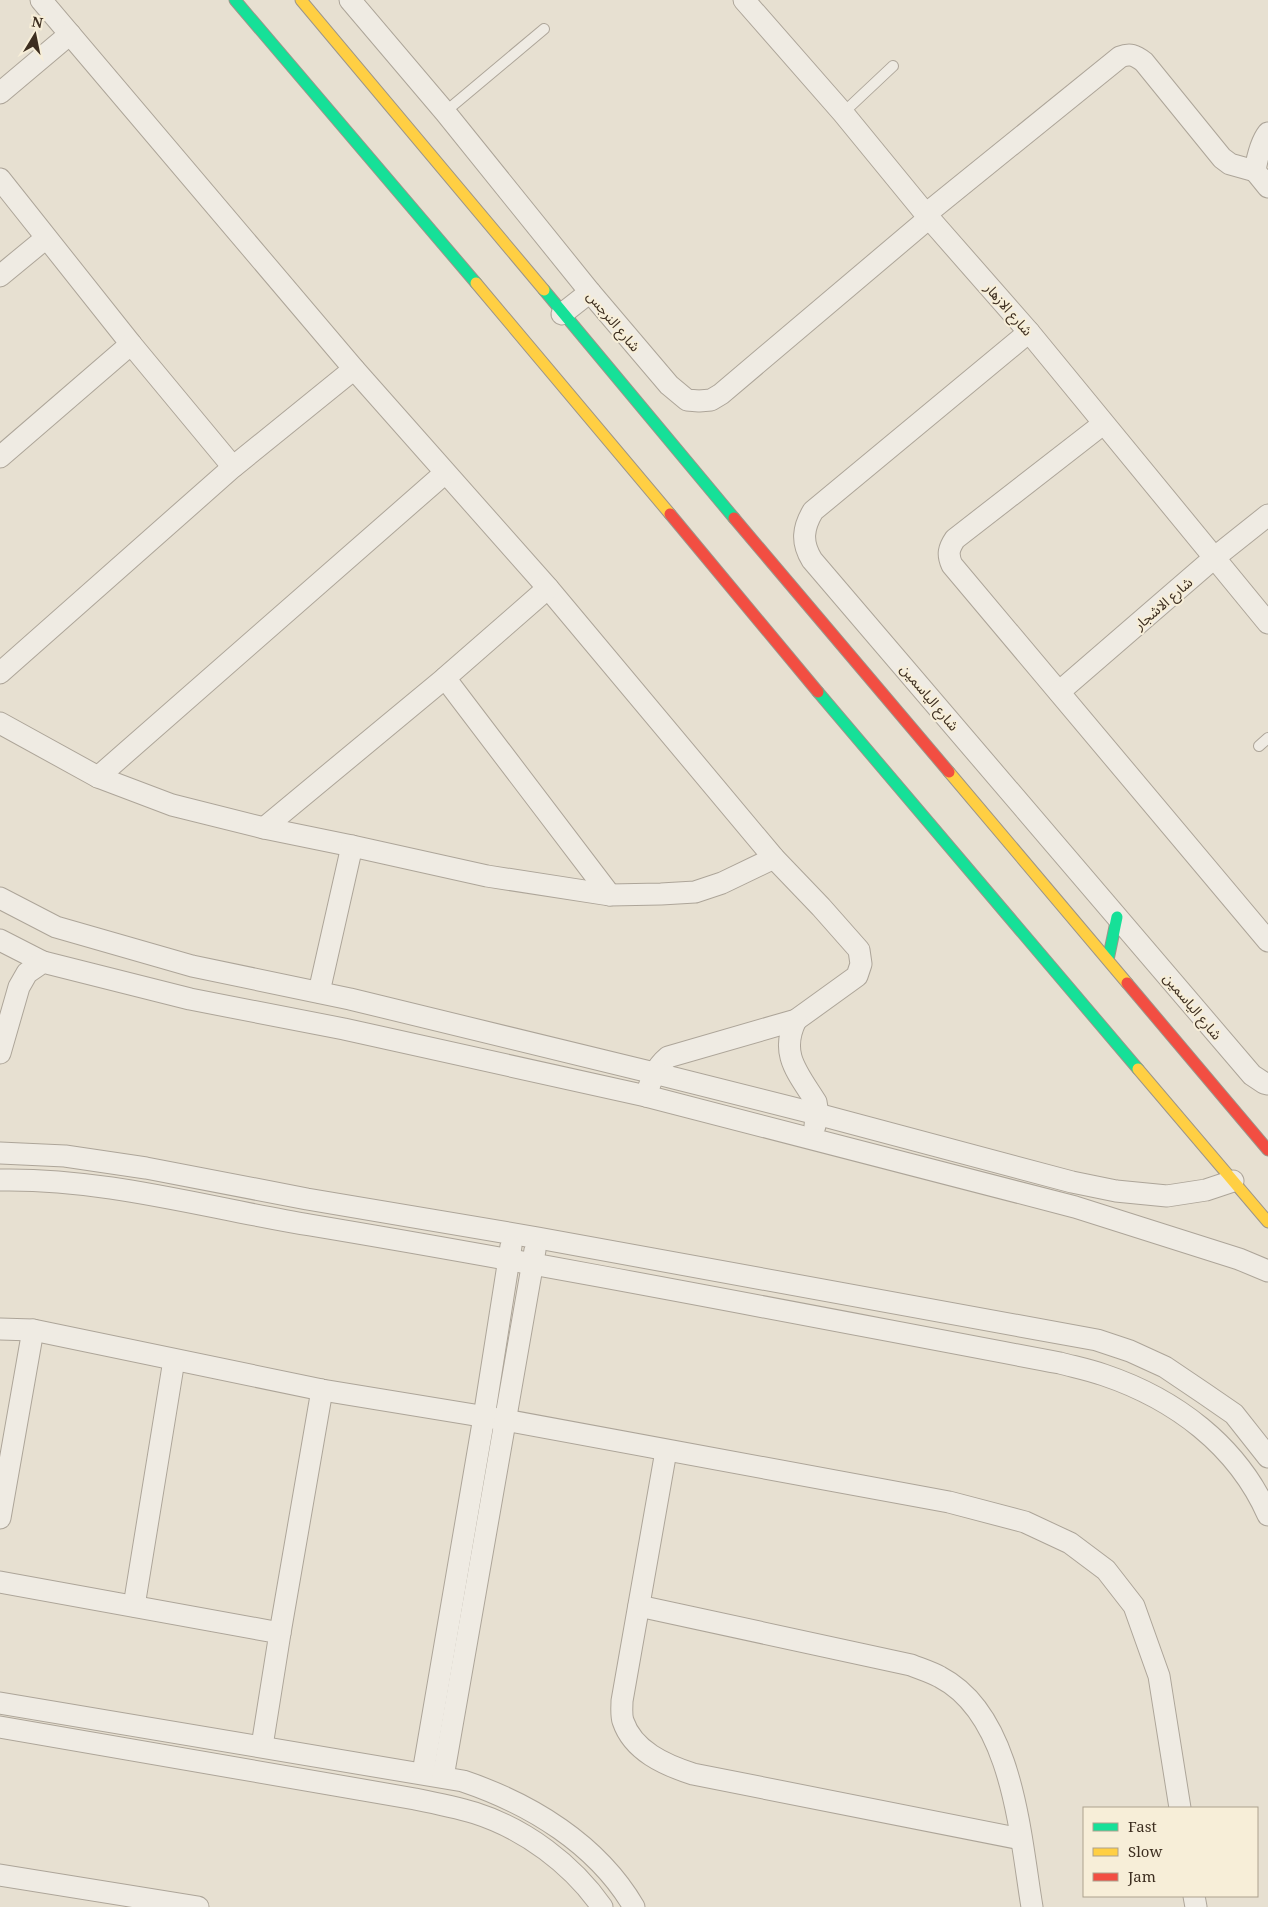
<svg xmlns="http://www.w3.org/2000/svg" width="1268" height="1907" font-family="'Noto Serif','Noto Sans Arabic',serif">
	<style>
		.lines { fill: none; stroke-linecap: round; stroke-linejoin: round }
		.lane-casing { stroke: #ada599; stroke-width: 12 }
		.street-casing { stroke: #ada599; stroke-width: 23 }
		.fast-casing { stroke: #9c958a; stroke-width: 13 }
		.slow-casing { stroke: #9c958a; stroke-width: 13 }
		.jam-casing { stroke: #9c958a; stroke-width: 13 }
		.lane { stroke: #efebe3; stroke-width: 10 }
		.street { stroke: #efebe3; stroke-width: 21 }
		.fast { stroke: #16e098; stroke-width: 11 }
		.slow { stroke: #ffcf43; stroke-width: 11 }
		.jam { stroke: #f24e42; stroke-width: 11 }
		.labels { text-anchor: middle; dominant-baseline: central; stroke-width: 4; stroke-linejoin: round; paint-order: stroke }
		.street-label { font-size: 14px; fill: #3d2e20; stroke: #f7eed8 }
	</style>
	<rect width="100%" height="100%" fill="#e7e0d1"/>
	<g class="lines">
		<defs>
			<g id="lane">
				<polyline points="445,112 544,29"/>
				<polyline points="843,113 893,66"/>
				<polyline points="1259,746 1268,738"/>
			</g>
			<g id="street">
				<path d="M41 0 354 369 548 588 774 858 821 907 859 950 861 964 857 976 796 1020 668 1057C655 1068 651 1080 646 1096"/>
				<polyline points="350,0 445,112 590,292 669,385 687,400 699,401 711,400 721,394 929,218"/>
				<polyline points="744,0 843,113 929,218 1029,332 1268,623"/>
				<polyline points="0,93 70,34"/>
				<path d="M1268 133C1260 143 1257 159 1255 171L1268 187"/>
				<polyline points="0,179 131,344"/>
				<path d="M926 214 1120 57C1130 53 1135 55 1144 62L1222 158 1230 164 1255 171"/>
				<polyline points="0,276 46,238"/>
				<polyline points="562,314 590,292"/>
				<path d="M1029 332 813 511C803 528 801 542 812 560L1252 1075 1264 1083 1268 1084"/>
				<path d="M1103 424 955 539C949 548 947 554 952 565L1268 941"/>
				<polyline points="0,457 131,344 233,467"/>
				<polyline points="0,673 233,467 354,369"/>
				<polyline points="445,678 548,588"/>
				<polyline points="1059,692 1214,558 1268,515"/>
				<polyline points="0,723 98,777 172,805 264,828 352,846 487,876 610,895 661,894 695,892 722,883 774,858"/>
				<polyline points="98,777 445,473"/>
				<polyline points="264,828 445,678 610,895"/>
				<polyline points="0,898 56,927 192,966 350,999 654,1073 817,1114 1072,1182 1116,1191 1167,1196 1206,1190 1233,1181"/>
				<polyline points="0,940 43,962"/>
				<polyline points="319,992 352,846"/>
				<path d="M796 1020C779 1054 798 1073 816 1102L817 1108 815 1126"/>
				<polyline points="0,1053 19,987 27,973 43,962 190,999 344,1029 646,1096 1075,1207 1239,1259 1268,1271"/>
				<polyline points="0,1153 65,1156 146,1168 307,1199 538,1238 1097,1340 1130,1351 1165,1367 1205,1394 1234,1414 1268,1457"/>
				<path d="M0 1180C105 1178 207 1208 310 1225 561 1267 810 1316 1060 1363 1075 1367 1090 1370 1104 1375 1175 1399 1237 1445 1268 1515"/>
				<polyline points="0,1329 33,1330 322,1390 505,1420 949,1502 1025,1522 1070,1543 1106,1570 1134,1606 1159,1676 1180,1808"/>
				<path d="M666 1451 622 1701C622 1707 621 1715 623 1721 633 1751 665 1765 693 1774L1021 1839"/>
				<polyline points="0,1518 33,1330"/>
				<polyline points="0,1582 280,1633 262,1746"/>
				<polyline points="134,1606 174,1360"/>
				<path d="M639 1606 911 1665C921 1669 931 1672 940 1677 1013 1715 1020 1835 1032 1907"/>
				<polyline points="280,1633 322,1390"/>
				<path d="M0 1703 463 1781C531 1804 597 1844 634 1907"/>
				<path d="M0 1727 415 1799C435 1803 455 1807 475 1813 525 1829 572 1864 602 1907"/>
				<polyline points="423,1773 484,1417 511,1246"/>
				<polyline points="443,1777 535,1250"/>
				<polyline points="0,1875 198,1907"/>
				<polyline points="1194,1896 1196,1907"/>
			</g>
			<g id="fast">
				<polyline points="235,0 476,283"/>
				<polyline points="544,290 734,518"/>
				<polyline points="818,692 1138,1069"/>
				<polyline points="1108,960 1117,917"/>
			</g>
			<g id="slow">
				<polyline points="301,0 544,290"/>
				<polyline points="476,283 670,514"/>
				<polyline points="949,772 1127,983"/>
				<polyline points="1138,1069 1268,1222"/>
			</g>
			<g id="jam">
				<polyline points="670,514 818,692"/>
				<polyline points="734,518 949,772"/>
				<polyline points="1127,983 1268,1150"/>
			</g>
		</defs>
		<!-- lane casing -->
		<use href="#lane" class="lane-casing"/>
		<!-- street casing -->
		<use href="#street" class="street-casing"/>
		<!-- fast casing -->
		<use href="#fast" class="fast-casing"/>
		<!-- slow casing -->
		<use href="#slow" class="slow-casing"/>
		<!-- jam casing -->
		<use href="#jam" class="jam-casing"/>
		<!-- lane -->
		<use href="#lane" class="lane"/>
		<!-- street -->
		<use href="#street" class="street"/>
		<!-- fast -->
		<use href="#fast" class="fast"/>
		<!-- slow -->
		<use href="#slow" class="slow"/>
		<!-- jam -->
		<use href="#jam" class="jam"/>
	</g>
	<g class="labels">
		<!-- street labels -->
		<g class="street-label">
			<text transform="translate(1009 309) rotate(49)">شارع الازهار</text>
			<text transform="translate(614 321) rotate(50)">شارع النرجس</text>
			<text transform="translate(1163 603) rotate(-41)">شارع الاشجار</text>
			<text transform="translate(930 697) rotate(50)">شارع الياسمين</text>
			<text transform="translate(1193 1006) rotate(50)">شارع الياسمين</text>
		</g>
	</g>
	<!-- legend -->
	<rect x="1083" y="1807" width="175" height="90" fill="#f7eed8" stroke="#ada18e"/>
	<rect x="1093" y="1823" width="25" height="8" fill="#16e098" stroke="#ada18e"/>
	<text x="1128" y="1832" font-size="15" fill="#3d2e20">Fast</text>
	<rect x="1093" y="1848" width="25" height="8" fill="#ffcf43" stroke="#ada18e"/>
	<text x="1128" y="1857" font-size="15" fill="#3d2e20">Slow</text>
	<rect x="1093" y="1873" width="25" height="8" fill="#f24e42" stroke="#ada18e"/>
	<text x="1128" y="1882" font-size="15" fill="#3d2e20">Jam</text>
	<!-- north arrow -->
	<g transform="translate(35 35) rotate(10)" stroke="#f7eed8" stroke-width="4" paint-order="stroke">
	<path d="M0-4L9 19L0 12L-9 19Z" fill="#3d2e20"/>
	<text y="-8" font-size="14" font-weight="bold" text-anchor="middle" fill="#3d2e20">N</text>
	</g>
</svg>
